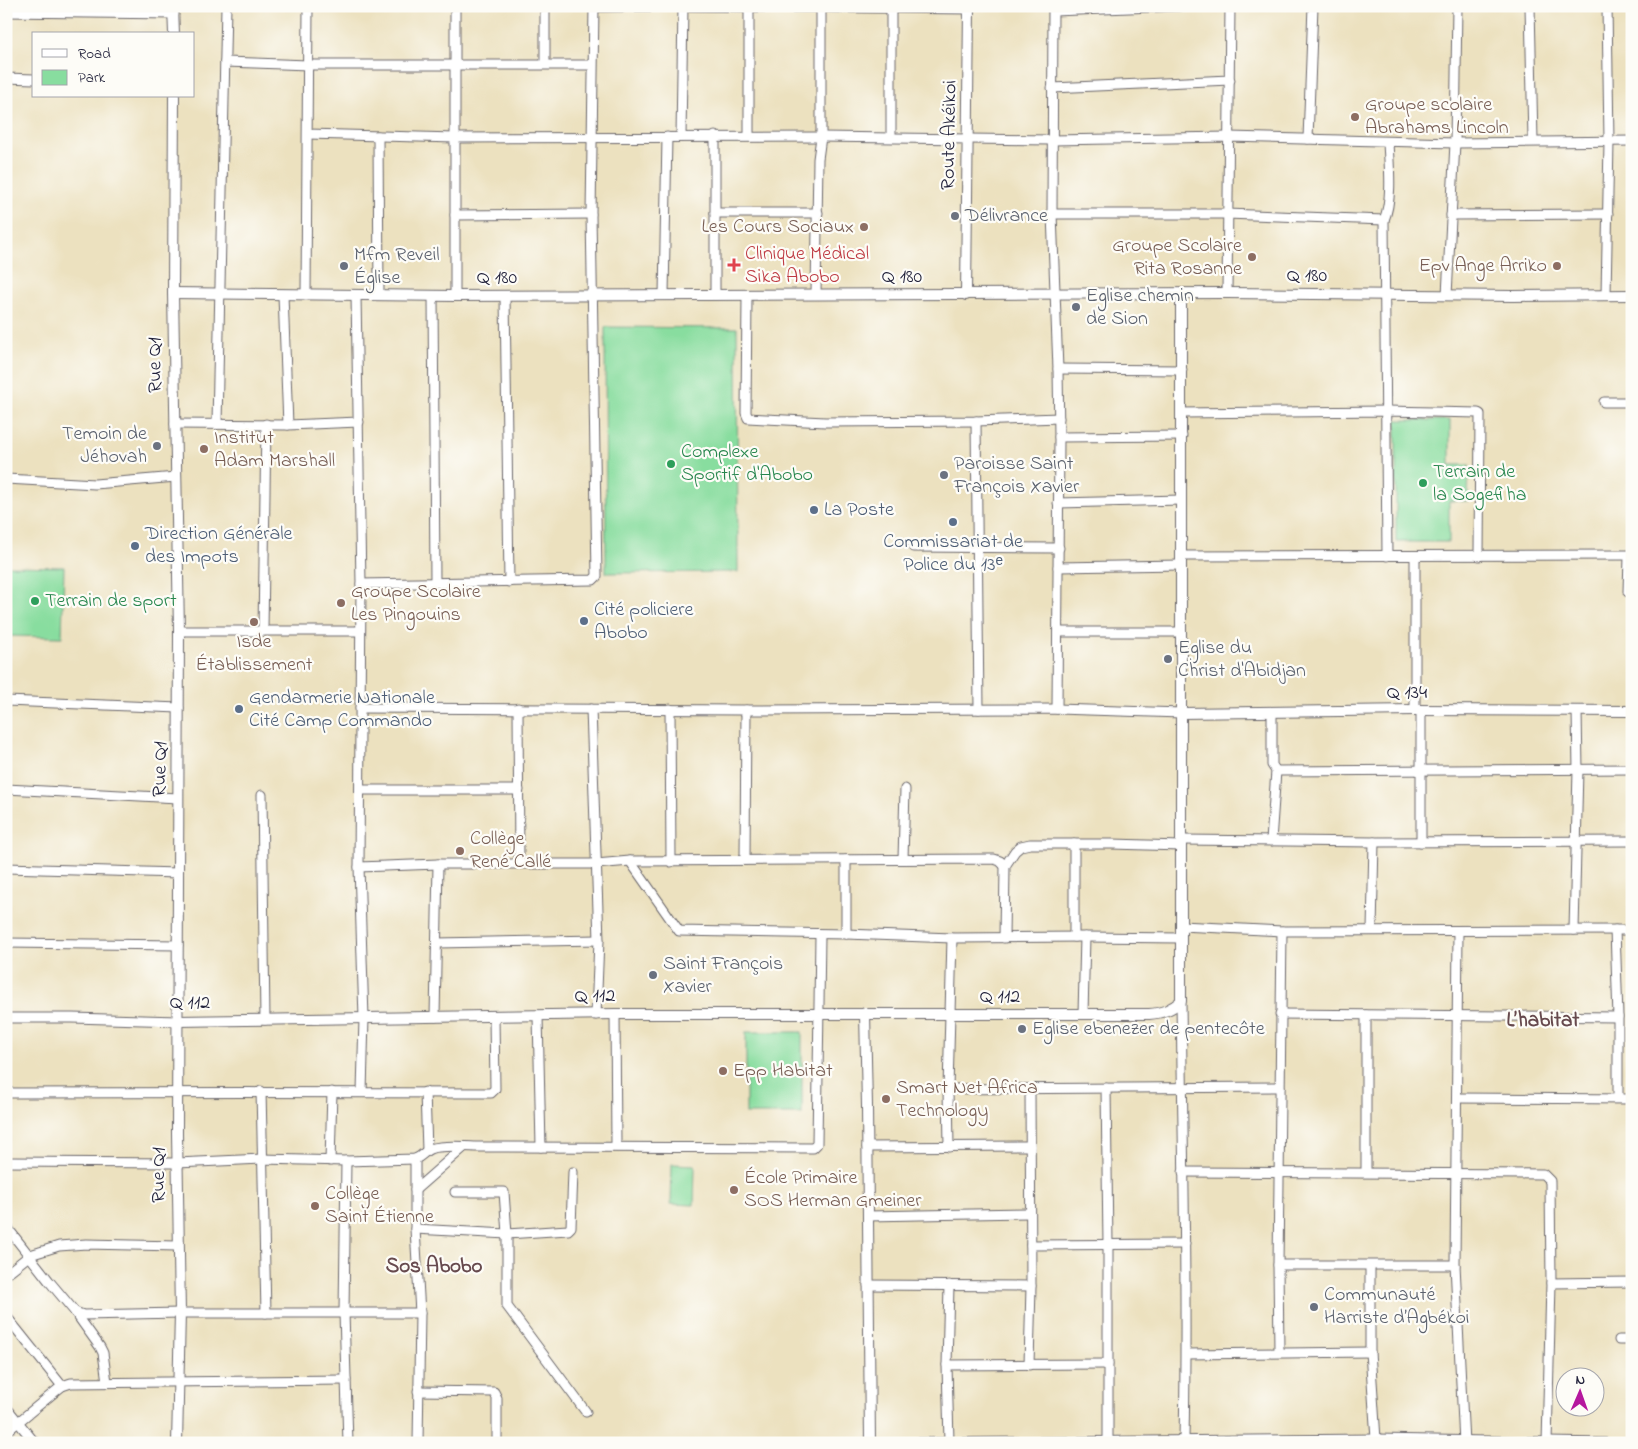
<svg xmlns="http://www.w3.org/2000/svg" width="1638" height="1449" font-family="'Indie Flower',sans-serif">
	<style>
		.green { fill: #88dd9f; stroke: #55806d }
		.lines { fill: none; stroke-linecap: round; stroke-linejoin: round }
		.minor-casing { stroke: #696569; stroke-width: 11 }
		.tertiary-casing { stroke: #696569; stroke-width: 12 }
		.minor { stroke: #fff; stroke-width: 9 }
		.tertiary { stroke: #fff; stroke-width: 10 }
		.education-dot { fill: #8d6e63; stroke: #fdfcf7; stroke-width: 2 }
		.worship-dot { fill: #6b7280; stroke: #fdfcf7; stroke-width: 2 }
		.health-dot { fill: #e0444e; stroke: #fdfcf7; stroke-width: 2 }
		.leisure-dot { fill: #2e9e5b; stroke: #fdfcf7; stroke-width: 2 }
		.service-dot { fill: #5c6f8a; stroke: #fdfcf7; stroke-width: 2 }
		.labels { text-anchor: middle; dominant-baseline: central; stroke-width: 4.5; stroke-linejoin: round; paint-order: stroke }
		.education-label { font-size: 20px; fill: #785e54; stroke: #fdfcf7; text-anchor: start }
		.street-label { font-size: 20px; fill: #22223b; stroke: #fdfcf7 }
		.worship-label { font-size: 20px; fill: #5b616d; stroke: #fdfcf7; text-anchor: start }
		.health-label { font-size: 20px; fill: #be3a42; stroke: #fdfcf7; text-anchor: start }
		.leisure-label { font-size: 20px; fill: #27864d; stroke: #fdfcf7; text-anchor: start }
		.service-label { font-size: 20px; fill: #4e5e75; stroke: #fdfcf7; text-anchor: start }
		.neighbourhood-label { font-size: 21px; font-weight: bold; fill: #674a4e; stroke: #fdfcf7 }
	</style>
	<rect width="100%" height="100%" fill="#fdfcf7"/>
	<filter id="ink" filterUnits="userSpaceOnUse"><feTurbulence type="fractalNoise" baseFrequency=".02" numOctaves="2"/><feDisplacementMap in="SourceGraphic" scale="10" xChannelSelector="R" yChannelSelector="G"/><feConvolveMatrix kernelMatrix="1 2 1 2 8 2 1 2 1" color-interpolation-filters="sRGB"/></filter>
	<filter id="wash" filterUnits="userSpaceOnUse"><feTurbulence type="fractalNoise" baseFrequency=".0096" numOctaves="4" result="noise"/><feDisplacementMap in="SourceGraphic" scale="20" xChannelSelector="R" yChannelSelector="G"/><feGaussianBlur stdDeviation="1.12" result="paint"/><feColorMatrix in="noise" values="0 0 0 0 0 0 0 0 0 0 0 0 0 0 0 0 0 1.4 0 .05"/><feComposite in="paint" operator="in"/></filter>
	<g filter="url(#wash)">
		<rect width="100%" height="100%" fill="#ece1bf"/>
		<!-- green -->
		<g class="green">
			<polygon points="605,327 737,328 738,572 606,573"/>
			<polygon points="1396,420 1450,420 1450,465 1469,465 1468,501 1449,501 1449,542 1396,542"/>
			<polygon points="6,566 64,567 62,637 6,636"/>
			<rect x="746" y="1032" width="56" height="82"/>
			<polygon points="672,1164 695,1165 694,1205 671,1204"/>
		</g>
	</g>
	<g filter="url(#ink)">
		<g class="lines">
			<defs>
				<g id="minor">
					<polyline points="1053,6 1052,214 1058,369 1059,437 1057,709"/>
					<polyline points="1530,6 1533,141"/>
					<polyline points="594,7 683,6 969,9"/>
					<polyline points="1054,11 1179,6"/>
					<polyline points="6,12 174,14"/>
					<polyline points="225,62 308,65 592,65"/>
					<polyline points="545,64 545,6"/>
					<polyline points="6,78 34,79"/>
					<polyline points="1052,88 1230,80"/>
					<polyline points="308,134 455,138 821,137 1052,140 1229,137 1455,143 1632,141"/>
					<polyline points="378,136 379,295"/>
					<polyline points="715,136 715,295"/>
					<polyline points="749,136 749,7"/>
					<polyline points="681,137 683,6"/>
					<polyline points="891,137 891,7"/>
					<polyline points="1308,139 1313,6"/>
					<polyline points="715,213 818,213"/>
					<polyline points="1052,214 1227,214 1384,220"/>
					<polyline points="455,215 591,214"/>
					<polyline points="1451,215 1608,214"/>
					<polyline points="1227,293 1230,6"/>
					<polyline points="816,294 818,159 821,137 821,8"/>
					<polyline points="283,295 288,425"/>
					<polyline points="306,295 308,6"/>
					<polyline points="664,295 667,137"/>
					<polyline points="747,295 746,413 748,418 825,422 976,421 1059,418"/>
					<polyline points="1447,295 1455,143 1457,6"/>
					<polyline points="1606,295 1609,142 1607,6"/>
					<polyline points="356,296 361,584 359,867 364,1018 362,1092"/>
					<polyline points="433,296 435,582"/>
					<polyline points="455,296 455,6"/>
					<polyline points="505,296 509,582"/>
					<polyline points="1058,369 1182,370"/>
					<polyline points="1604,402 1632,402"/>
					<polyline points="1181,413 1387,411 1478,413 1480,414 1479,556"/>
					<polyline points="976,421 979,709"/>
					<polyline points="175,424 288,425 359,422"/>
					<polyline points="217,424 226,6"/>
					<polyline points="1059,437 1182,436"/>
					<polyline points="6,479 95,484 176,477"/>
					<polyline points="1058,503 1181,500"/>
					<polyline points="913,547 1059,548"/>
					<polyline points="1181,556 1632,555"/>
					<path d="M1387 556 1384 220C1393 199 1389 165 1388 142"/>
					<polyline points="1058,567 1181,565"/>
					<polyline points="361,584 593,580 597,576 591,214 594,6"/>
					<polyline points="1628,592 1629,556"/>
					<polyline points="179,631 360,631"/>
					<polyline points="263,631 266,424"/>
					<polyline points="1058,632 1181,632"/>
					<polyline points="6,701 179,708"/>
					<polyline points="360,708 746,710 1057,709 1182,713"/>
					<polyline points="518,708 519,864"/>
					<polyline points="591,709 599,940 596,1015"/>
					<polyline points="670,709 671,862"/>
					<polyline points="1415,710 1415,556"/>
					<polyline points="1276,771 1632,769"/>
					<polyline points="6,789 178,798"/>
					<polyline points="360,790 519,790"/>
					<polyline points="262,795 265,1020"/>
					<polyline points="1182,840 1374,842 1632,841"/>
					<polyline points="1271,841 1276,771 1272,765 1272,712"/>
					<polyline points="1421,842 1421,710"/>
					<polyline points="1074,844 1074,937"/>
					<polyline points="903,859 905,789"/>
					<polyline points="745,860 746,710"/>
					<polyline points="846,860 846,934"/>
					<polyline points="630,861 679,931 846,934 952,938 1085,937 1181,938"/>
					<polyline points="359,867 438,864 596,864 630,861 994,859 1000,861 1005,866"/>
					<polyline points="6,868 178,873"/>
					<polyline points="1181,926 1282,931 1632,930"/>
					<polyline points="1372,930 1374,842"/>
					<polyline points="1574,930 1578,770 1577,711"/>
					<polyline points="1615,930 1618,1017 1618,1098"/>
					<polyline points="1458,931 1455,1265 1464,1443"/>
					<polyline points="1004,938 1005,866 1015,851 1021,846 1030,844 1112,844 1181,846"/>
					<polyline points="6,943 178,945"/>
					<polyline points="437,943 599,940"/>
					<path d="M1181 1001C1183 1147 1187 1293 1184 1440"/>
					<polyline points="615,1014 616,1146"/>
					<polyline points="1083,1014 1085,937"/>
					<polyline points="1280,1014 1618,1017"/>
					<polyline points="538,1016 541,1147"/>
					<polyline points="435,1017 438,864"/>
					<polyline points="6,1018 72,1018 178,1021"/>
					<polyline points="1106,1088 1108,1245 1108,1440"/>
					<polyline points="948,1089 1280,1087"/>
					<polyline points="261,1091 266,1313"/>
					<polyline points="425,1092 427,1150"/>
					<path d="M6 1093C168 1093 329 1092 491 1093L495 1089 494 1016"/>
					<polyline points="1457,1098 1632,1099"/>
					<polyline points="867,1147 1030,1146"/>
					<polyline points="949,1147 948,1089 952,938"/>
					<polyline points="415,1159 415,1229 420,1313 418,1443"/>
					<polyline points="330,1161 332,1092"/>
					<polyline points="346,1161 344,1313 348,1443"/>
					<path d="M6 1162 177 1163 262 1159 346 1161 415 1159C421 1157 423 1153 428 1150 438 1144 469 1147 482 1147L813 1148 817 1144 820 935"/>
					<polyline points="1183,1172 1543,1174 1550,1181 1551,1283 1547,1443"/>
					<polyline points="1366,1172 1366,1015"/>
					<polyline points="415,1190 464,1147"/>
					<polyline points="455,1192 504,1192 507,1234 507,1306 586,1412"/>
					<polyline points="868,1216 1030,1213"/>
					<polyline points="6,1226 49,1281 75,1312 100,1347 103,1353 107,1382"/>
					<polyline points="415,1229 507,1234 568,1230 571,1227 573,1172"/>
					<polyline points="1031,1245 1185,1244"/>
					<polyline points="1278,1265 1455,1265"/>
					<polyline points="1370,1266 1370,1352 1376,1439"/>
					<polyline points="6,1274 30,1255 59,1246 86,1244 177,1246"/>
					<polyline points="1551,1283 1632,1282"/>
					<polyline points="868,1285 1031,1286"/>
					<polyline points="949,1285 947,1365 949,1442"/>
					<polyline points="75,1312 83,1315 180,1313 420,1313"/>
					<polyline points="6,1316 62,1386"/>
					<polyline points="1619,1340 1632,1340"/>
					<polyline points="1279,1352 1278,1265 1282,931"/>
					<polyline points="1186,1354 1370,1352"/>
					<polyline points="947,1365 1108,1364"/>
					<polyline points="1029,1365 1031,1286 1030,1089"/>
					<polyline points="418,1391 494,1392 497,1398 497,1443"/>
					<polyline points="6,1407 35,1443"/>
					<polyline points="6,1432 62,1386 71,1383 346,1380"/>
					<polyline points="913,1443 1376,1439 1606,1443"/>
				</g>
				<g id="tertiary">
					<polyline points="173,6 174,34"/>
					<polyline points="174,96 173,293 179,631 177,1133 180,1313 177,1443"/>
					<polyline points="173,293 455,296 1227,293 1513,296 1632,295"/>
					<polyline points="966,295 969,6"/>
					<polyline points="1182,713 1415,710 1632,711"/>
					<polyline points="865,1013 867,1106 870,1443"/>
					<path d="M178 1021 615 1014H1149C1162 1013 1171 1010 1181 1001V294"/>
				</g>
			</defs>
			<!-- minor casing -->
			<use href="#minor" class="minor-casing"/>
			<!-- tertiary casing -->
			<use href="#tertiary" class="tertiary-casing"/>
			<!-- minor -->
			<use href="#minor" class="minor"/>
			<!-- tertiary -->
			<use href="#tertiary" class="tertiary"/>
		</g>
	</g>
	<!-- markers -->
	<g class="education-dot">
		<circle cx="1355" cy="117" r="5"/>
		<circle cx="864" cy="227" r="5"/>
		<circle cx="1252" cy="257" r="5"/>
		<circle cx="1557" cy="266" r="5"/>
		<circle cx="204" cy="449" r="5"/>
		<circle cx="341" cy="603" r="5"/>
		<circle cx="254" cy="622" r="5"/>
		<circle cx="460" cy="851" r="5"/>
		<circle cx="723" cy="1071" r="5"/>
		<circle cx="886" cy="1099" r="5"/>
		<circle cx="734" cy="1190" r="5"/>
		<circle cx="315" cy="1206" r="5"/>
	</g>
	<g class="worship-dot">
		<circle cx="955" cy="216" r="5"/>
		<circle cx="344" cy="266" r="5"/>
		<circle cx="1076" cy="307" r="5"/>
		<circle cx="157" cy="446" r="5"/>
		<circle cx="944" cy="475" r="5"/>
		<circle cx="1168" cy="659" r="5"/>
		<circle cx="653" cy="975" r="5"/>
		<circle cx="1022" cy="1029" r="5"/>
		<circle cx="1314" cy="1307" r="5"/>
	</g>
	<path class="health-dot" d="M731.5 257.5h5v5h5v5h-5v5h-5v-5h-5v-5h5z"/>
	<g class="leisure-dot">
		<circle cx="671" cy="464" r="5"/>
		<circle cx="1423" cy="483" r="5"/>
		<circle cx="35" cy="601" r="5"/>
	</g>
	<g class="service-dot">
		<circle cx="814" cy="510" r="5"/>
		<circle cx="953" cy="522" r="5"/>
		<circle cx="135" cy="546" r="5"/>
		<circle cx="584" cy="621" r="5"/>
		<circle cx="239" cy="709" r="5"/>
	</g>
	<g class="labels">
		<!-- education labels -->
		<g class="education-label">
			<text x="1365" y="105">Groupe scolaire<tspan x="1365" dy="23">Abrahams Lincoln</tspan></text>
			<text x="854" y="227" text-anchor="end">Les Cours Sociaux</text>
			<text x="1242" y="246" text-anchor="end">Groupe Scolaire<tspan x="1242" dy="23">Rita Rosanne</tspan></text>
			<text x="1547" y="266" text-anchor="end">Epv Ange Arriko</text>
			<text x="214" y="438">Institut<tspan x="214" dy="23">Adam Marshall</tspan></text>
			<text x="351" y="592">Groupe Scolaire<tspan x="351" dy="23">Les Pingouins</tspan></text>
			<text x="254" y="642" text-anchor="middle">Isde<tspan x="254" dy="23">Établissement</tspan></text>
			<text x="470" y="839">Collège<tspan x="470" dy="23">René Callé</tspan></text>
			<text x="733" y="1071">Epp Habitat</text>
			<text x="896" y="1088">Smart Net Africa<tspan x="896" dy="23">Technology</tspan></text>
			<text x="744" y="1178">École Primaire<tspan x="744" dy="23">SOS Herman Gmeiner</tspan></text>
			<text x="325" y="1194">Collège<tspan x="325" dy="23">Saint Étienne</tspan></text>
		</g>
		<!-- street labels -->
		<g class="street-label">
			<text transform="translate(950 135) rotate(-89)">Route Akéikoi</text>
			<text x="1307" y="276">Q 180</text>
			<text x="902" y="277">Q 180</text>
			<text x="497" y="278">Q 180</text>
			<text transform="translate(156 365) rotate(-91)">Rue Q1</text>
			<text x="1407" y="693">Q 134</text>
			<text transform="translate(161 769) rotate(-89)">Rue Q1</text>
			<text transform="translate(595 997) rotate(-1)">Q 112</text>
			<text x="1000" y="997">Q 112</text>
			<text x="190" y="1003">Q 112</text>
			<text transform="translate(159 1175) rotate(-90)">Rue Q1</text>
		</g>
		<!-- worship labels -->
		<g class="worship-label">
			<text x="965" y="216">Délivrance</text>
			<text x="354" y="255">Mfm Reveil<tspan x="354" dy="23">Église</tspan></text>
			<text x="1086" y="296">Eglise chemin<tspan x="1086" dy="23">de Sion</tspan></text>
			<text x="147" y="434" text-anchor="end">Temoin de<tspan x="147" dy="23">Jéhovah</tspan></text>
			<text x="954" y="464">Paroisse Saint<tspan x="954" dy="23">François Xavier</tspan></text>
			<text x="1178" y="648">Eglise du<tspan x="1178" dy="23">Christ d'Abidjan</tspan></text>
			<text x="663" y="964">Saint François<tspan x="663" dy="23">Xavier</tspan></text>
			<text x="1032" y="1029">Eglise ebenezer de pentecôte</text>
			<text x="1324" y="1295">Communauté<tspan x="1324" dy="23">Harriste d’Agbékoi</tspan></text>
		</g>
		<!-- health labels -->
		<g class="health-label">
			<text x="745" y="254">Clinique Médical<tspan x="745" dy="23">Sika Abobo</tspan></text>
		</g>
		<!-- leisure labels -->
		<g class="leisure-label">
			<text x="681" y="452">Complexe<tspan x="681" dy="23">Sportif d'Abobo</tspan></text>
			<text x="1433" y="472">Terrain de<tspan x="1433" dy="23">la Sogefiha</tspan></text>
			<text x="45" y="601">Terrain de sport</text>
		</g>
		<!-- service labels -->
		<g class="service-label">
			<text x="824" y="510">La Poste</text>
			<text x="145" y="534">Direction Générale<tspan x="145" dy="23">des Impots</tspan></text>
			<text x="953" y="542" text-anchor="middle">Commissariat de<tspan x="953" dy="23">Police du 13ᵉ</tspan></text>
			<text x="594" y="610">Cité policiere<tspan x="594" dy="23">Abobo</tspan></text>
			<text x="249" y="698">Gendarmerie Nationale<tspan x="249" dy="23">Cité Camp Commando</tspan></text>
		</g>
		<!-- neighbourhood labels -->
		<g class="neighbourhood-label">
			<text x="1543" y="1021">L’habitat</text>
			<text x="434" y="1267">Sos Abobo</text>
		</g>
	</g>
	<!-- margin -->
	<rect width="1638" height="1449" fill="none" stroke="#fdfcf7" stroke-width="25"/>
	<!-- legend -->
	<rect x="32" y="32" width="162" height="65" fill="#fdfcf7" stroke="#a5a5ac"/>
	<rect x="42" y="49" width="25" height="8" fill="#ffffff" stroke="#a5a5ac"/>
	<text x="78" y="58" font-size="15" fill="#22223b">Road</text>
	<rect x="42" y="70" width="25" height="15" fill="#88dd9f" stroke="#a5a5ac"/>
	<text x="78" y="82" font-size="15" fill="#22223b">Park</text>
	<!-- north arrow -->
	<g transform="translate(1580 1392) rotate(2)"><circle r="24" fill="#fdfcf7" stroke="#a5a5ac"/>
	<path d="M0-4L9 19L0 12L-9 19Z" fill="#b5179e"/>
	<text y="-8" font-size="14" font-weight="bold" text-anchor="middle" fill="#22223b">N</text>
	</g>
</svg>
